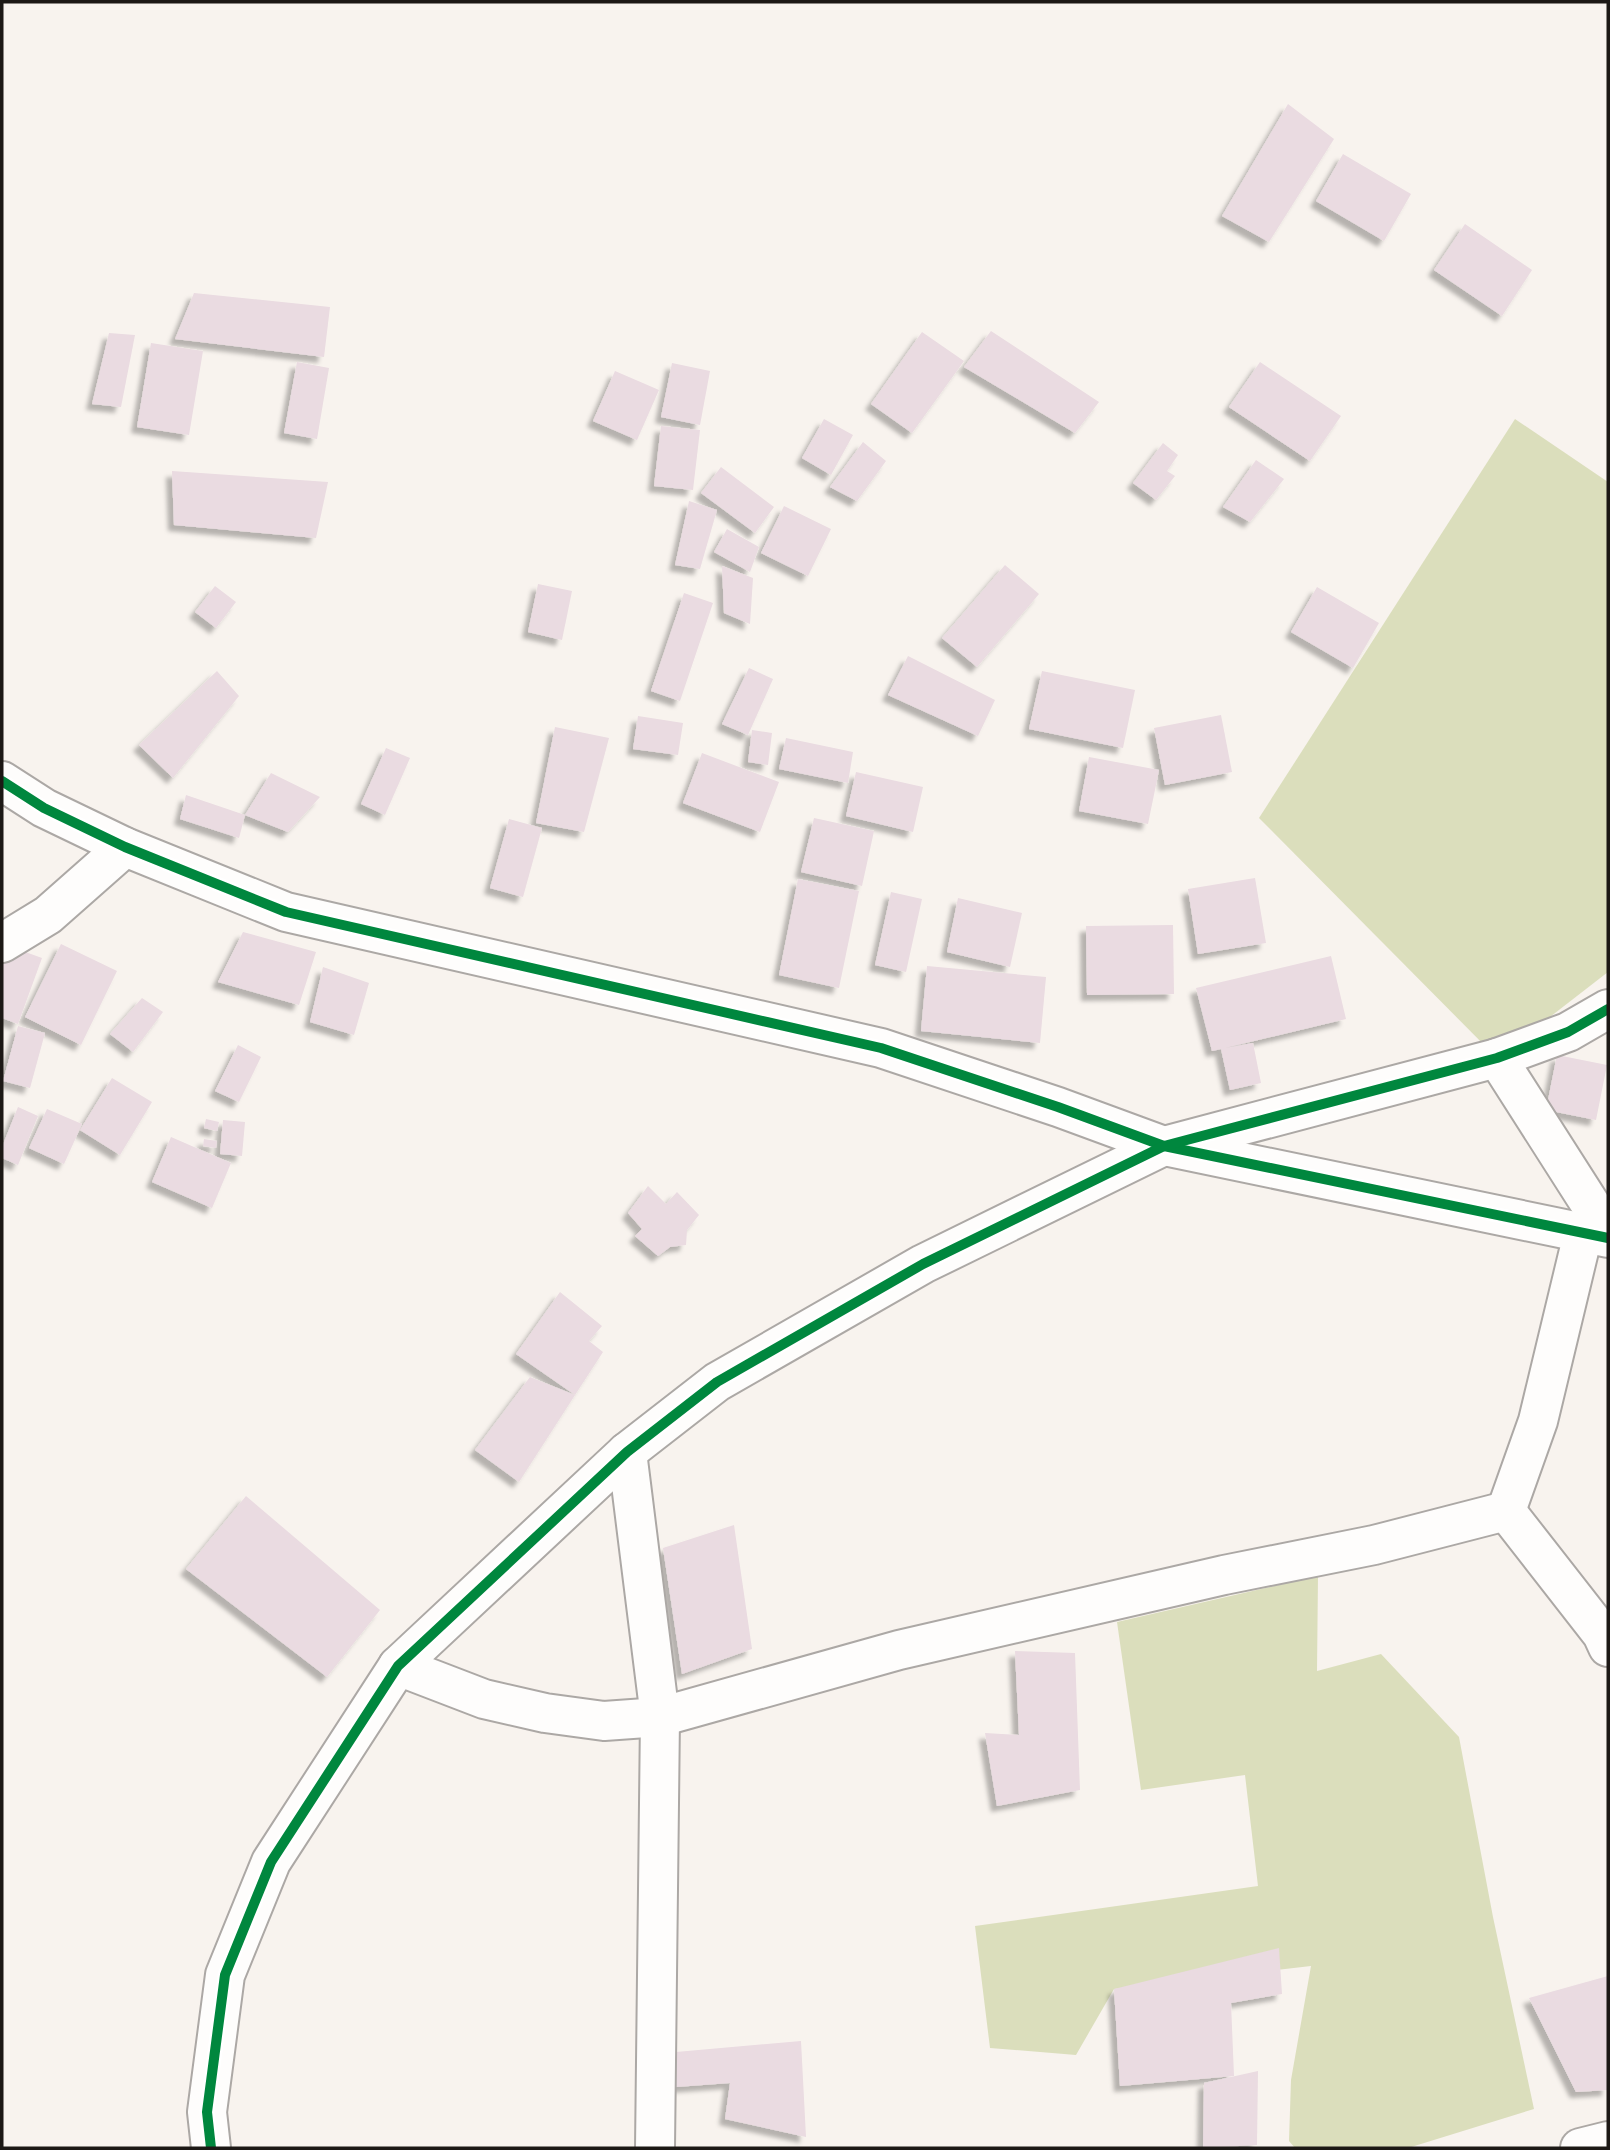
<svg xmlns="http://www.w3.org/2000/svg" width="1610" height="2150" font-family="Quicksand,sans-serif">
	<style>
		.green { fill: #dbdebc }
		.building { fill: #eadbe1; filter: url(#shadow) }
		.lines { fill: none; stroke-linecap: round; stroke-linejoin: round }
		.minor-casing { stroke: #aca8a5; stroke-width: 42 }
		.minor { stroke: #fefdfc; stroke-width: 38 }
		.cycleway-casing { stroke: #fff; stroke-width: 15 }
		.cycleway { stroke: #00873e; stroke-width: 10 }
	</style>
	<defs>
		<filter id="shadow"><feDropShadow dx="-6" dy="6" stdDeviation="2" flood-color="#0004"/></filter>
	</defs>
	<rect width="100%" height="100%" fill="#f8f3ee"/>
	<!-- green -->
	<g class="green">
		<polygon points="1515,419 1608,482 1608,972 1497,1058 1259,818"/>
		<polygon points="1318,1576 1317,1671 1381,1654 1459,1737 1493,1917 1534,2109 1408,2148 1295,2148 1289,2141 1291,2080 1311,1966 1114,1989 1076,2055 990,2048 975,1926 1258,1886 1245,1775 1141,1790 1117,1622"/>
	</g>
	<!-- building -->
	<g class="building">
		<polygon points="1288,104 1334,139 1269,242 1222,216"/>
		<polygon points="1343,154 1411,194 1384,241 1316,201"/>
		<polygon points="1465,224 1532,270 1502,316 1434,270"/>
		<polygon points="194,293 330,307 324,357 175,339"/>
		<polygon points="991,331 1099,402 1075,433 964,367"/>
		<polygon points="922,332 964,361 912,433 871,404"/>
		<polygon points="109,333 135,335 121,407 92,404"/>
		<polygon points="151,343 203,351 189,435 137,427"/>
		<polygon points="297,362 329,368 317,439 284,433"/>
		<polygon points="1260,362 1341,416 1310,461 1229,407"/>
		<polygon points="672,363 710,371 700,425 661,417"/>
		<polygon points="615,371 659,390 637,440 593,421"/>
		<polygon points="824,419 853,435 831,475 802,458"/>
		<polygon points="661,426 700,430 693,490 654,486"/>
		<polygon points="863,442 886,461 857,501 830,487"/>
		<polygon points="1163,443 1178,455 1167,471 1175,476 1156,500 1133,483"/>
		<polygon points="1256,460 1284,479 1250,522 1223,507"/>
		<polygon points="721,467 774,507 755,533 701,493"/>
		<polygon points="172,471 328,482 316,538 174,525"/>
		<polygon points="689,501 717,510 700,569 675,565"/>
		<polygon points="784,506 831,529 808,576 761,553"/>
		<polygon points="727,529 759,547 750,572 714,552"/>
		<polygon points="1005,565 1039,594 977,667 942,638"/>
		<polygon points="722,566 753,578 750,624 724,613"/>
		<polygon points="538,584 572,591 562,640 528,632"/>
		<polygon points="215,586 236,602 216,628 195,612"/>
		<polygon points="1317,587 1379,623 1353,668 1291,632"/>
		<polygon points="684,593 713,603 680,701 651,691"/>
		<polygon points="908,656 995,700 978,736 888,695"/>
		<polygon points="749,668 773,679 748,735 722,724"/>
		<polygon points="217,671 239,696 173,778 139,745"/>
		<polygon points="1042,671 1135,690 1123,748 1029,729"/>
		<polygon points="1221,715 1232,772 1165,785 1154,728"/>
		<polygon points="638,716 683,723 678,755 633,749"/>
		<polygon points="555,727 609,738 584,832 536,823"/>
		<polygon points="752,730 772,733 768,765 748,762"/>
		<polygon points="786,738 853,752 848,783 779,769"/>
		<polygon points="386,748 410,758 385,815 361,804"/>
		<polygon points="702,753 779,782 760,832 683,803"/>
		<polygon points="1089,757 1159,770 1148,824 1079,811"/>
		<polygon points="856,772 923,787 913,832 846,816"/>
		<polygon points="271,773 320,797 288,832 245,815"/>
		<polygon points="186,795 245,815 239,838 180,819"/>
		<polygon points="814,818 874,831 862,886 801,872"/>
		<polygon points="509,819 542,828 523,897 490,888"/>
		<polygon points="1255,878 1266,943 1198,954 1188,889"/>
		<polygon points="798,879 859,891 839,988 779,975"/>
		<polygon points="891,892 922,899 906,972 875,965"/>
		<polygon points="958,898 1022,913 1010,967 947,952"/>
		<polygon points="1173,925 1174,994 1087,995 1086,926"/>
		<polygon points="243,932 316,952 299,1005 218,982"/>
		<polygon points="61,944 117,971 81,1045 25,1017"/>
		<polygon points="6,945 42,958 18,1024 2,1018 2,955"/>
		<polygon points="1331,956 1346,1019 1225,1048 1253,1043 1261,1083 1230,1090 1221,1049 1212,1051 1196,988"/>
		<polygon points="927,966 1046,977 1040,1043 921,1031"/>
		<polygon points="323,967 369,983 354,1035 310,1022"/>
		<polygon points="142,998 163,1012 133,1052 110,1034"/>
		<polygon points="18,1026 45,1033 30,1088 3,1081"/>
		<polygon points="238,1045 261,1057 239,1102 215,1091"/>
		<polygon points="1557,1055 1607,1065 1596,1120 1546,1110"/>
		<polygon points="112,1078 152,1102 120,1155 80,1130"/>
		<polygon points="18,1107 38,1116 18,1165 2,1158 2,1147"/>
		<polygon points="47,1109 82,1124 64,1164 29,1148"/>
		<polygon points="206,1119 219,1122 217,1131 204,1128"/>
		<polygon points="223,1120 245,1122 242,1156 220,1154"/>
		<polygon points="171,1137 231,1163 212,1208 152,1182"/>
		<polygon points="204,1139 217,1141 216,1148 203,1146"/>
		<polygon points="648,1186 666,1204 677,1192 699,1215 687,1230 686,1245 670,1247 658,1256 635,1236 642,1229 628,1213"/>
		<polygon points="560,1292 602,1326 589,1341 603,1352 575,1395 516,1354"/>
		<polygon points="530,1377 575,1395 519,1482 475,1450"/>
		<polygon points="246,1496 380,1610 327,1677 186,1569"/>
		<polygon points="734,1525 752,1649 682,1674 663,1548"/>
		<polygon points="1015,1651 1075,1653 1080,1790 997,1806 985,1733 1019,1735"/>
		<polygon points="1279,1948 1282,1994 1231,2003 1234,2076 1120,2086 1114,1989"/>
		<polygon points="1608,1976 1608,2090 1576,2092 1529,1998"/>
		<polygon points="801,2041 806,2137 725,2119 730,2083 676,2087 676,2052"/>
		<polygon points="1258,2071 1257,2145 1203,2148 1204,2083"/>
	</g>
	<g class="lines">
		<defs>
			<g id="minor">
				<polyline points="2,781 44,808 125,847 286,912 881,1048 1058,1107 1164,1146 1608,1238"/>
				<polyline points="2,943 48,915 125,847"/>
				<polyline points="1497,1058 1608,1232"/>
				<polyline points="627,1452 660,1717 655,2148"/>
				<polyline points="1506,1511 1538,1421 1583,1234"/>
				<polyline points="1506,1511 1602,1634 1608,1647"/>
				<polyline points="398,1666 484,1699 545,1713 604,1721 660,1717 899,1650 1224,1575 1374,1545 1506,1511"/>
				<polyline points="211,2148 207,2112 225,1975 271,1862 398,1666 627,1452 717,1382 923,1264 1164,1146 1497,1058 1568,1032 1608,1009"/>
				<polyline points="1580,2148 1608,2141"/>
			</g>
		</defs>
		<!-- minor casing -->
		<use href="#minor" class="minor-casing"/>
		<!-- minor -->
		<use href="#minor" class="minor"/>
		<defs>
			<g id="cycleway">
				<polyline points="2,781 44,808 125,847 286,912 881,1048 1058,1107 1164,1146 1608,1238"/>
				<polyline points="211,2148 207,2112 225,1975 271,1862 398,1666 627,1452 717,1382 923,1264 1164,1146 1497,1058 1568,1032 1608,1009"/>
			</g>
		</defs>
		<!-- cycleway casing -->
		<use href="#cycleway" class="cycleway-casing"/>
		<!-- cycleway -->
		<use href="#cycleway" class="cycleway"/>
	</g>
	<!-- border -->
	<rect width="1610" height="2150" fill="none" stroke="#1c1815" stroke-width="7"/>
</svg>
